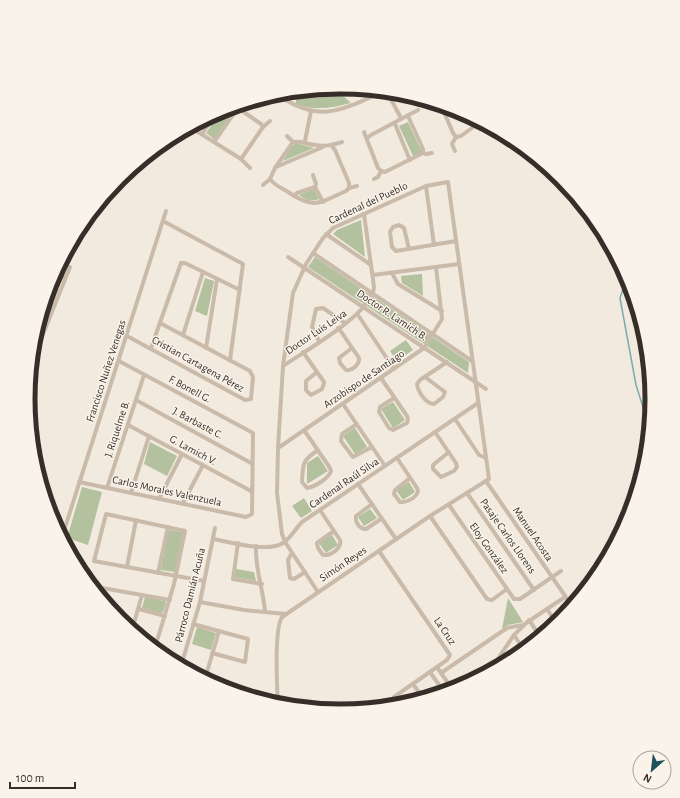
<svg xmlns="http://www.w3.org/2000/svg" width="680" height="798" font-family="'Alegreya Sans',sans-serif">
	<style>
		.green { fill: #b3c19e }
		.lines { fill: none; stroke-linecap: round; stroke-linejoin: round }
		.stream { stroke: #7daaaf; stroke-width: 1.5 }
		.minor { stroke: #cabaaa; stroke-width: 4 }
		.labels { text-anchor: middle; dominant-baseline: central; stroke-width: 3; stroke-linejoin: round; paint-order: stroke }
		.street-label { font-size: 11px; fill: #382e29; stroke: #faf3ea }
		.rim { fill: none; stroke: #382e29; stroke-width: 5 }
	</style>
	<rect width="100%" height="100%" fill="#f2eade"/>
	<!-- green -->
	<g class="green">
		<path d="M328 91 342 95 351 103C331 108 316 111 296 104V98Z"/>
		<polygon points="228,108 233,112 214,139 206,133 222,110"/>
		<polygon points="408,122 422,152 413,156 399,126"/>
		<polygon points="296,143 314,148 283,161 291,147"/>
		<path d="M314 189 319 199C311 202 306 200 299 195Z"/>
		<polygon points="361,220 365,257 333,234 337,230"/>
		<polygon points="315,257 469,362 468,373 308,267"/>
		<polygon points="422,274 423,296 402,283 401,276"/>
		<polygon points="205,278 214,281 207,316 195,311"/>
		<polygon points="406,340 413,350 397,361 390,351"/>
		<polygon points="393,402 405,420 393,428 381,409"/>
		<polygon points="355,428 367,447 355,454 343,436"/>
		<polygon points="150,442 177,456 167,476 144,464"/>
		<polygon points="318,456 328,471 307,484 307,463"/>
		<polygon points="409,482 415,492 403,500 396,490"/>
		<polygon points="82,487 102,492 88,545 67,538"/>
		<polygon points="304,498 312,511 301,518 292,506"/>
		<polygon points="370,509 377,518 364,526 358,517"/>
		<polygon points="168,530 183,532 175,572 161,570"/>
		<polygon points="332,535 338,545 326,553 319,543"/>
		<polygon points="236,569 254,572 256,581 234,577"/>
		<polygon points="145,597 165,601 166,603 163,612 161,613 142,608"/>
		<polygon points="508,598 523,622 508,625 502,629"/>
		<polygon points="197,627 216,633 211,650 192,644"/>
	</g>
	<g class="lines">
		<!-- stream -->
		<polyline class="stream" points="627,277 620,298 636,385 649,426"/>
		<!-- minor -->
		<g class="minor">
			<polyline points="341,87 356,94 374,95"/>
			<polyline points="285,92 296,96 312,90"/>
			<polyline points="387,92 401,118"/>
			<path d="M276 94C320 124 340 111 384 91"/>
			<polyline points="441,105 453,133 456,137"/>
			<polyline points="235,106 261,124 263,127"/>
			<polyline points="408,116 423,149 423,153"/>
			<polyline points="395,124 410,160"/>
			<polyline points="190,127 241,159 250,168"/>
			<polyline points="364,132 378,168 381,171"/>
			<polyline points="202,134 215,114"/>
			<polyline points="287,136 293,142"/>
			<polyline points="456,137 461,136 480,122"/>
			<polyline points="367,138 371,135 418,110"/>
			<polyline points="305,141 311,111"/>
			<polyline points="214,142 237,109"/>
			<polyline points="332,146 335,150 349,183 349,188"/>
			<polyline points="455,151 452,144 456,137"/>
			<polyline points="241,159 263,127 270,121"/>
			<polyline points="276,167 323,147"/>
			<polyline points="381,171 385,172 423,153 426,154 432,153"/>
			<polyline points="313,175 316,184 315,187 323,202"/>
			<path d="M270 179C274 185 282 188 288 192 315 210 319 203 346 191L349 188 357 186"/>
			<polyline points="374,179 378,177 381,171"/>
			<path d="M263 185 270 179 275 168 293 142C304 141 305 144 315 145 325 147 332 145 342 142"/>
			<polyline points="426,186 434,245"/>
			<polyline points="294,196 297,193 315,187"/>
			<polyline points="163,221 243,264 230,360"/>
			<polyline points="326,234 371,265"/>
			<polyline points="409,249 404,228 399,225 393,227 390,232 392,247 396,251 456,241"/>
			<polyline points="313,253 472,361"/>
			<polyline points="288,257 486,389"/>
			<polyline points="56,271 65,278"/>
			<polyline points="392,273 398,284 442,311"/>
			<polyline points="373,275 459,264"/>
			<polyline points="46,299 54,305"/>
			<polyline points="358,315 394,369"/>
			<polyline points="38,324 46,327"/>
			<path d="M338 328 340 330 359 358V359C359 365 352 371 346 370L340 363 339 358 352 348"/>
			<polyline points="183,335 203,272"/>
			<polyline points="127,336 245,400 251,399 253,377 250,371 160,323"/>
			<polyline points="319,341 312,327 316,309 323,308 345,323"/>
			<polyline points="151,348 181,263 185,263 240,290"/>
			<polyline points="206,348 217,279"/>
			<path d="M303 352C310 362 317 372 324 382V383L322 389 311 395 306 390V381L317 372"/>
			<polyline points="32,355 37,349 70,267"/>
			<path d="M283 366C305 351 373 313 374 287L364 214"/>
			<path d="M425 377 445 392 443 397 434 404C426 404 418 392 417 384L420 380 447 362"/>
			<polyline points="381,378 407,416 408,419 407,423 393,430 389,428 379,412 380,407 394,398"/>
			<polyline points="136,400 251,463"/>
			<polyline points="343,404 385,466"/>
			<polyline points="455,419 479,455 486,458"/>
			<polyline points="357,424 342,434 341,441 353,457 372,447"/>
			<polyline points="128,425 251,491"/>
			<path d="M304 430 330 468 331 471C329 478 315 487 307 488L302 482C303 463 302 461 318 450"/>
			<polyline points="435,432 456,463 457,467 454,471 441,477 433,469 433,465 449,452"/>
			<polyline points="278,448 424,348 442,319 436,267"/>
			<path d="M397 458 417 488 418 491C417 497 407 503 400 502L394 494 395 490 410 478"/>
			<polyline points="486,481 572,606"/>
			<polyline points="79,482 246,517 252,514 253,433 119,361"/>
			<polyline points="358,484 396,539"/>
			<polyline points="107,488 144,375"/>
			<polyline points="131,493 149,436"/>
			<polyline points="467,493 534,590"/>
			<polyline points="159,499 182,454"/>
			<polyline points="183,503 203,465"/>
			<path d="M372 504 356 516C355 522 359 529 366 529L381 519"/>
			<polyline points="449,505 514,599 520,599 561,571"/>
			<path d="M320 510 340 540C342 548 331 556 323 555L318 548 317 543 334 531"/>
			<polyline points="430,516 487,599 492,600 507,589"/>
			<polyline points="62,537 166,211"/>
			<path d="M213 539C230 542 268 553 283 543 291 538 295 529 302 522L478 403"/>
			<polyline points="238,543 233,579 262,584"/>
			<path d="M256 546C255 569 263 589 265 611"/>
			<polyline points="379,551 450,655 447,660 394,697 394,701 397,705"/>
			<polyline points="292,553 288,560 290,578 294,579 305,572"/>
			<polyline points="127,567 136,520"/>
			<polyline points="158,573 168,527"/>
			<polyline points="91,586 170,600"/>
			<polyline points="200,602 244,610 286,614"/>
			<polyline points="139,609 165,616"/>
			<polyline points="547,609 556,623"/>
			<polyline points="529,620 540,636"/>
			<polyline points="193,624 248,639 245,662 212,653"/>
			<polyline points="132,630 142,595"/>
			<polyline points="514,635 524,650"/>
			<polyline points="139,636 157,641 174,584 185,531 106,514 94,561 204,581"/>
			<polyline points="181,666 200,602 215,528"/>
			<polyline points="437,667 452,689"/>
			<polyline points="430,672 444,692"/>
			<polyline points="441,673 507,628 523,625"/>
			<polyline points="206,675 216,678"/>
			<polyline points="205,679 219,631"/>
			<polyline points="413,684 423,698"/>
			<polyline points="463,685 495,663 514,635 526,623 565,597"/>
			<path d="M278 705C277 687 274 630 282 617L430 516 489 479 448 182 426 186 333 228 323 238 306 264 293 293 283 366 278 448 277 493 282 534 285 542 318 592"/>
		</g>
	</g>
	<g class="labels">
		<!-- street labels -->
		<g class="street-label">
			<text transform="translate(368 203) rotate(-25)">Cardenal del Pueblo</text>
			<text transform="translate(392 315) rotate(34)">Doctor R. Lamich B.</text>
			<text transform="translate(316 332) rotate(-34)">Doctor Luis Leiva</text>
			<text transform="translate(198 364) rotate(29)">Cristian Cartagena Pérez</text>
			<text transform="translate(106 371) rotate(-72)">Francisco Nuñez Venegas</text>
			<text transform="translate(364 379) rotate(-34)">Arzobispo de Santiago</text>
			<text transform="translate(190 389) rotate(28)">F. Bonell G.</text>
			<text transform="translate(198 423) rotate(28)">J. Barbaste C.</text>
			<text transform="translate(117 429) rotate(-72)">J. Riquelme B.</text>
			<text transform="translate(193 450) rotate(28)">G. Lamich V.</text>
			<text transform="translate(344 483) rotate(-34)">Cardenal Raúl Silva</text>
			<text transform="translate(167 491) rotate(12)">Carlos Morales Valenzuela</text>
			<text transform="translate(533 534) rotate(56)">Manuel Acosta</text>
			<text transform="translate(508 536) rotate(55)">Pasaje Carlos Llorens</text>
			<text transform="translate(489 548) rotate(55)">Eloy González</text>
			<text transform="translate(343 564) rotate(-34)">Simón Reyes</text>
			<text transform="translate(190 595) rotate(-76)">Párroco Damián Acuña</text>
			<text transform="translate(445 631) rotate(56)">La Cruz</text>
		</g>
	</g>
	<!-- crop -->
	<path d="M0 0H680V798H0ZM35 399a305 305 0 1 1 610 0a305 305 0 1 1-610 0Z" fill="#faf3ea" fill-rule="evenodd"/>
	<path class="rim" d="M35 399a305 305 0 1 1 610 0a305 305 0 1 1-610 0Z"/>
	<!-- north arrow -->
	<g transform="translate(652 770) rotate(208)"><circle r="19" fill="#faf3ea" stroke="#aca49d"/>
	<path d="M0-3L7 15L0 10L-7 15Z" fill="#1f5259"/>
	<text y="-6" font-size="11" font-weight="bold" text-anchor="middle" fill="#382e29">N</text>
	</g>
	<!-- scale -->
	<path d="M10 782v6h65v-6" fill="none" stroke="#382e29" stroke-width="2"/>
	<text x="16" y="782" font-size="12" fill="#382e29" stroke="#faf3ea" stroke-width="3" paint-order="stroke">100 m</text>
</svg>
